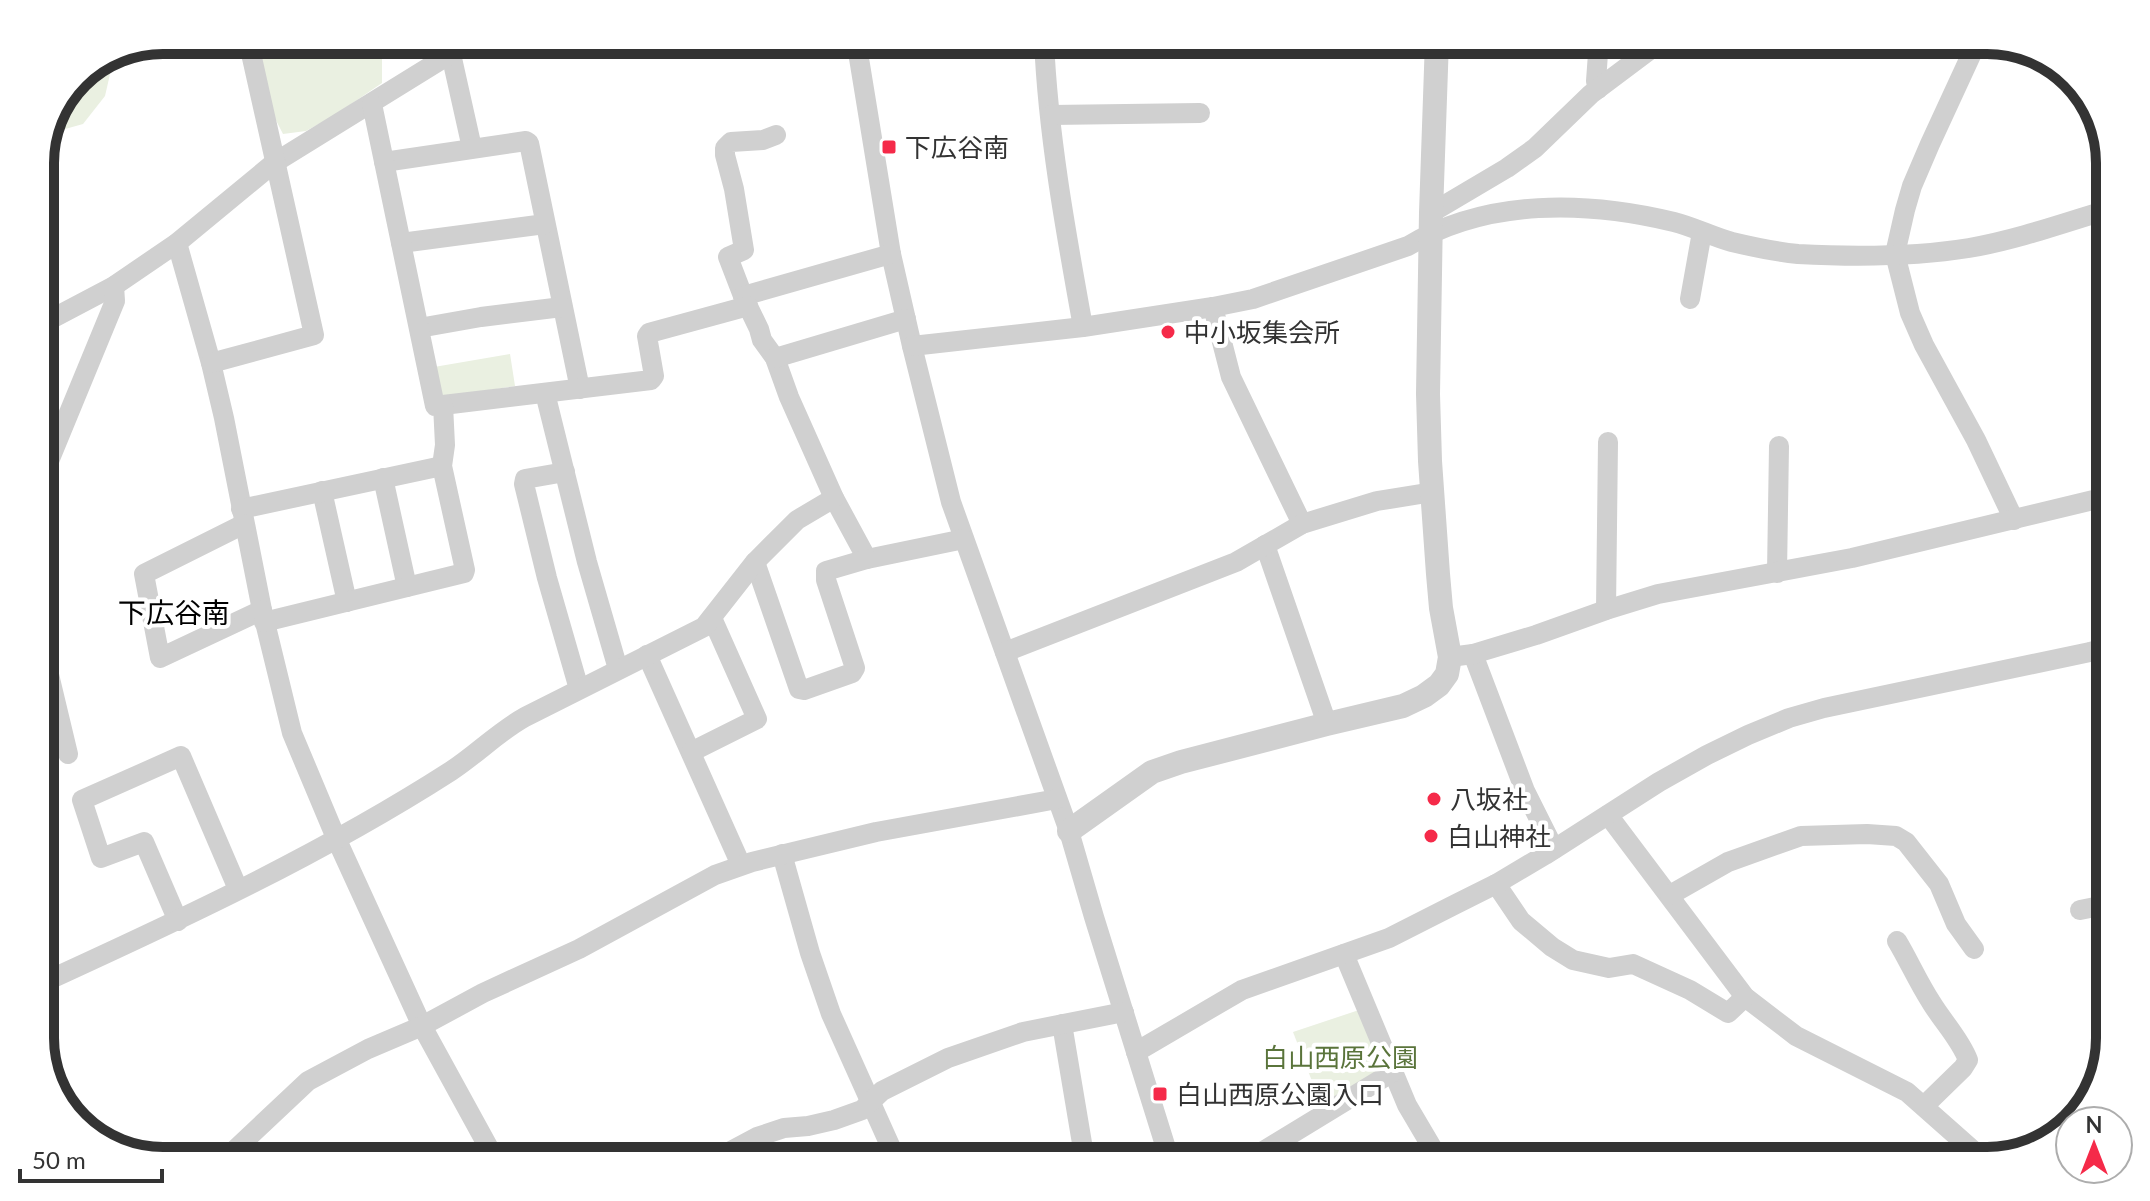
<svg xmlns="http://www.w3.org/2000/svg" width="2150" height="1201" font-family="Lato,'Noto Sans JP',sans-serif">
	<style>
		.green { fill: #eaf0e1 }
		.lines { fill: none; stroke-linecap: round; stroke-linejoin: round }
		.minor { stroke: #d0d0d0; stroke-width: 20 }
		.tertiary { stroke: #d0d0d0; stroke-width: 24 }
		.poi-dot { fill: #f52a49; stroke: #fff; stroke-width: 3 }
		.labels { text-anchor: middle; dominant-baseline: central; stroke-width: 8; stroke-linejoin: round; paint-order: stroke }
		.poi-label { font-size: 26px; fill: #333; stroke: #fff; text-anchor: start }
		.park-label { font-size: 26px; fill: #5a743b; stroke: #fff }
		.neighbourhood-label { font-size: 28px; fill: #000; stroke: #fff }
		.rim { fill: none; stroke: #333; stroke-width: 10 }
	</style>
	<rect width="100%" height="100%" fill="#fff"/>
	<!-- green -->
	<g class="green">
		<polygon points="235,40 379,40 382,60 382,83 335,115 306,131 283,134"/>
		<polygon points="113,61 105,96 83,124 51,133 76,76"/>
		<polygon points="510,354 515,386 440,398 434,367"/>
		<polygon points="1359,1010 1384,1072 1322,1107 1293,1032"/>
	</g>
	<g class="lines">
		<!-- minor -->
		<g class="minor">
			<polyline points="856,40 891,254 912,346 951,502 1069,831 1094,917 1170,1161"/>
			<path d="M1044 40C1048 135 1066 233 1083 327"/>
			<polyline points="1978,40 1930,144 1912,186 1905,210 1895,254 1910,313 1924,345 1976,440 2014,520"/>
			<polyline points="451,54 472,148"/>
			<polyline points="1598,89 1596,81 1599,40"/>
			<polyline points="1051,115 1200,113"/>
			<polyline points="776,135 763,140 731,142 725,148 725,155 734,189 744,250 728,257 743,296 759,329 762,340 775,358 789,397 834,498 867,559 964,539"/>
			<polyline points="384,162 526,141 529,143 580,389"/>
			<polyline points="1431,213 1507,168 1535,148 1591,94 1663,40"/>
			<polyline points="177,243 211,363 224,418 262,610 292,733 336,838 422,1026 496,1161"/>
			<polyline points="401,243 545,224"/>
			<polyline points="743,296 891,254"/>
			<polyline points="1690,299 1702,232"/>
			<polyline points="1213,307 1231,377 1302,524"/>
			<polyline points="40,325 114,286 177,243 274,163 473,40"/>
			<polyline points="419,328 481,317 562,307"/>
			<path d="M912 346 1083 327 1213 307 1253 299 1408 246C1488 198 1587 201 1674 222 1694 227 1713 237 1732 242 1753 247 1777 252 1798 254 1854 257 1913 257 1969 248 2016 240 2064 223 2110 209"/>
			<polyline points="775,358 906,319"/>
			<polyline points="211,363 314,335 248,40"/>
			<polyline points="545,393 587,562 618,669"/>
			<polyline points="443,405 651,380 654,376 647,336 649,333 748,306"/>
			<polyline points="565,472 525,479 524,484 547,578 579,689"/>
			<polyline points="383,478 407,587"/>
			<polyline points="40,483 115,301 114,286"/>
			<polyline points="322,491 347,602"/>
			<polyline points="241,509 442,466"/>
			<polyline points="244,524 144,574 160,658 262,610"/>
			<polyline points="1265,545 1327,724"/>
			<polyline points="755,562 799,689 804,690 852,673 855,668 826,580 826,571 867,559"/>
			<polyline points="1777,573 1779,446"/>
			<polyline points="1606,610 1608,442"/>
			<polyline points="264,622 464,573 465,570 442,466 445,445 443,405 435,406 372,104"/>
			<polyline points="40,637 68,754"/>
			<polyline points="1005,652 1236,562 1302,524 1377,501 1433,492"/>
			<polyline points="1473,654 1525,791 1554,849"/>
			<polyline points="647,655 741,865"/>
			<polyline points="1450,657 1473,654 1536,635 1606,610 1658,594 1852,558 2110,496"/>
			<polyline points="691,752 757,719 712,618"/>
			<polyline points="1608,815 1745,997 1796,1036 1907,1092 1985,1161"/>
			<polyline points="782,854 810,953 831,1014 897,1161"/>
			<polyline points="1496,884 1521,921 1552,947 1573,960 1609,968 1633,964 1690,990 1728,1013 1745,997"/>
			<polyline points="1670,895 1728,862 1801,836 1867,834 1896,836 1906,842 1939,884 1956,924 1974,949"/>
			<polyline points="2080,910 2110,904"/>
			<polyline points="178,921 144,842 101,858 82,800 181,756 238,889"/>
			<path d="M1897 941C1909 961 1918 982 1931 1002 1943 1022 1960 1039 1968 1060L1963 1068 1924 1106"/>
			<polyline points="1344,954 1407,1105 1440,1161"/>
			<path d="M40 984C180 920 322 854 451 771 477 754 498 732 525 717L704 627 755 562 797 520 834 498"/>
			<polyline points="1062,1024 1085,1161"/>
			<polyline points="1136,1052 1242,990 1389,938 1456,904 1496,884 1545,855 1659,782 1707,755 1748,735 1789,718 1824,708 2090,652 2110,646"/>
			<polyline points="223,1161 308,1081 368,1049 422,1026 483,993 579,949 715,875 752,862 876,832 1057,799"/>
			<polyline points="712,1161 757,1137 784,1128 808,1126 834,1120 862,1110 882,1091 948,1058 1023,1032 1124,1012"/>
			<polyline points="1247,1161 1393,1072"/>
		</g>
		<!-- tertiary -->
		<polyline class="tertiary" points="1069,831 1152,772 1181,762 1327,724 1403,706 1424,696 1439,685 1447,674 1450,657 1441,608 1438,574 1430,461 1428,394 1431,213 1437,40"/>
	</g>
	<!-- markers -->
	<g class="poi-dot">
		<rect x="881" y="139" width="16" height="16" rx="4"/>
		<circle cx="1168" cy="332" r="8"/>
		<circle cx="1434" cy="799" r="8"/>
		<circle cx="1431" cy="836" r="8"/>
		<rect x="1152" y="1086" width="16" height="16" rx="4"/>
	</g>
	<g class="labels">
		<!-- poi labels -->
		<g class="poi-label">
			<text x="905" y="147">下広谷南</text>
			<text x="1184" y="332">中小坂集会所</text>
			<text x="1450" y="799">八坂社</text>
			<text x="1447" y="836">白山神社</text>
			<text x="1176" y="1094">白山西原公園入口</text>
		</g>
		<!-- park labels -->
		<g class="park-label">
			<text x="1340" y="1057">白山西原公園</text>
		</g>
		<!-- neighbourhood labels -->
		<g class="neighbourhood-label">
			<text x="174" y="612">下広谷南</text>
		</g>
	</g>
	<!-- crop -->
	<path d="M0 0H2150V1201H0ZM163 54H1987A109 109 0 0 1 2096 163V1038A109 109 0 0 1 1987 1147H163A109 109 0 0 1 54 1038V163A109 109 0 0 1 163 54Z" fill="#fff" fill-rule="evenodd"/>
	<path class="rim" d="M163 54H1987A109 109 0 0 1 2096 163V1038A109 109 0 0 1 1987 1147H163A109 109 0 0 1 54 1038V163A109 109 0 0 1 163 54Z"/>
	<!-- north arrow -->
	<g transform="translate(2094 1145)"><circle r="38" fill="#ffffff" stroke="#adadad" stroke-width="2"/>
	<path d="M0-6L14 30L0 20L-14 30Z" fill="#f52a49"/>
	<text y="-12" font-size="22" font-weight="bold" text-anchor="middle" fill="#333333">N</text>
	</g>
	<!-- scale -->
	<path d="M20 1169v12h142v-12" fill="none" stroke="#333333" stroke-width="4"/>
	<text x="32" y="1169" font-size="24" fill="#333333" stroke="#ffffff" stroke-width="6" paint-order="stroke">50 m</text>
</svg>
